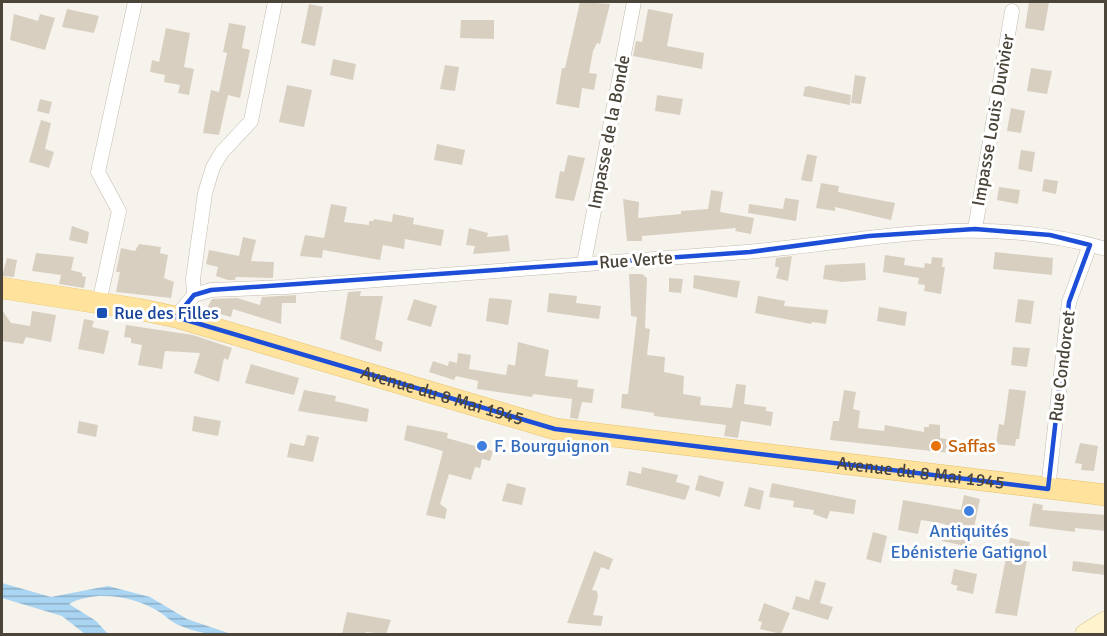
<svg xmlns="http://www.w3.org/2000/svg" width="1107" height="636" font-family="Signika,sans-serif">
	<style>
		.water { fill: url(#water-rules) }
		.building { fill: #d8cfc1 }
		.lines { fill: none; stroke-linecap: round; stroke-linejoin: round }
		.street-casing { stroke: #c2bbae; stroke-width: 15 }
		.secondary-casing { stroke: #d6c79b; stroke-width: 21 }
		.primary-casing { stroke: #e6c16a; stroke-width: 22 }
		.street { stroke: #fff; stroke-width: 14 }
		.secondary { stroke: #fff3cd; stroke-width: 20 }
		.primary { stroke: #ffe39c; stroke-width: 21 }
		.marked { fill: none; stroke: #1d4ed8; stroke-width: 4.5; stroke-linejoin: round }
		.transit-dot { fill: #1a4fb4; stroke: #fff; stroke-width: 2 }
		.shop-dot { fill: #3f7fe0; stroke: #fff; stroke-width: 2 }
		.food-dot { fill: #e8710a; stroke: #fff; stroke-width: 2 }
		.labels { text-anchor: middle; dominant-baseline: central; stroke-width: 6; stroke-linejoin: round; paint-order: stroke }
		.street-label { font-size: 18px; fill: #4b4439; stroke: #fff }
		.transit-label { font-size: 18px; fill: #164399; stroke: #fff; text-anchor: start }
		.shop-label { font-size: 18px; fill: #366cbe; stroke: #fff; text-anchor: start }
		.food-label { font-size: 18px; fill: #c56008; stroke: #fff; text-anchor: start }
	</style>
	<defs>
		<pattern id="water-rules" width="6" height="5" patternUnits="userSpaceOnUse" patternTransform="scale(1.5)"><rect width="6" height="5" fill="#a9d4f2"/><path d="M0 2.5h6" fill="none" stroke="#8caec5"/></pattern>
	</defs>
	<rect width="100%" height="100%" fill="#f6f3ec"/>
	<!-- water -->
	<path class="water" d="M2 583 51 597 108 586 150 597 187 619 231 634C213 635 197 633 181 626 172 623 166 616 158 611 133 596 95 590 69 604L96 621 108 634H85L62 616 2 598Z"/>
	<!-- building -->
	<g class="building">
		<polygon points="580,2 610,4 600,44 597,43 593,51 589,73 597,74 594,90 582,88 579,108 556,104 562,68 565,68"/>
		<polygon points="1029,2 1049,2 1044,31 1025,28"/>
		<polygon points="309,4 323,7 315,46 301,43"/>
		<polygon points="67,9 99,16 94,33 62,27"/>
		<polygon points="648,9 673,14 667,46 704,53 702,69 633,56 636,41 642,42"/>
		<polygon points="14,14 38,21 40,14 55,18 45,50 10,40"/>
		<polygon points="461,20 494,20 494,39 460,38"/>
		<polygon points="229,23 246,26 242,48 250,50 240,98 228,95 219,135 203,133 211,90 219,92 227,53 223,52"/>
		<polygon points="166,28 190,33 184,67 194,69 189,95 178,93 180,85 164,82 165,75 150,72 152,60 159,62"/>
		<polygon points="333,59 356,64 353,80 330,75"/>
		<polygon points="445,65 459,67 455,91 440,89"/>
		<polygon points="1031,68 1052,71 1047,94 1027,91"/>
		<polygon points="855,75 866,77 861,104 851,103"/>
		<polygon points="287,85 312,90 304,127 279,122"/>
		<polygon points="809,86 851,95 850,105 803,96 805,87"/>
		<polygon points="657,95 683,99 680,115 655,111"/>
		<polygon points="40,99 52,102 49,114 37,111"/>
		<polygon points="1011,108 1025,111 1021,133 1007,131"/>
		<polygon points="41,120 51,123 45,149 54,152 49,168 29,162"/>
		<polygon points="437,144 465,150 462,165 434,160"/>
		<polygon points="1021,150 1035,152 1032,172 1018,169"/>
		<polygon points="807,154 817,156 812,182 801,180"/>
		<polygon points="568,155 585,158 574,201 555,198 560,171 564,172"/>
		<polygon points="1044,179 1058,181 1056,194 1042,191"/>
		<polygon points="821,183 839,186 838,192 895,203 891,220 835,207 835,211 816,208"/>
		<polygon points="999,187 1020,190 1018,204 997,200"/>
		<polygon points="711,190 723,192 720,212 754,218 751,234 735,231 736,228 642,236 642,241 627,241 623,199 639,202 638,218 681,214 681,211 708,209"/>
		<polygon points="785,198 799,200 796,221 748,213 749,204 783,209"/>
		<polygon points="331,204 347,207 344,222 369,225 369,221 373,221 374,219 392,222 393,214 414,218 413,224 444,230 441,246 405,239 404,249 383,245 380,260 323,250 322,258 300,256 305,235 324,238"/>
		<polygon points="72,226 89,232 87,244 69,240"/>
		<polygon points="469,228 488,233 487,237 508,235 510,251 473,254 475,246 466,245"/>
		<polygon points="243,237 256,240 251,261 274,262 273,278 236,277 235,280 228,280 216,276 218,267 206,264 209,250 239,256"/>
		<polygon points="139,244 161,247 160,253 168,255 164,278 174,282 171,298 116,292 120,272 116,272 121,248 135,251"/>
		<polygon points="995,252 1053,258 1052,275 993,269"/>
		<polygon points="36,253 74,257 71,270 82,273 82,276 86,277 84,288 59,284 61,275 32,271"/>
		<polygon points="885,255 905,258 904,265 924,268 925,263 931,264 932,257 943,258 942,267 945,267 941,294 924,291 925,285 918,284 919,278 883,272"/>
		<polygon points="792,256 788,281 776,278 779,267 775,267 776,258"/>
		<polygon points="7,258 17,260 14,277 2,276"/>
		<polygon points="865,263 866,280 842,282 823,279 825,265"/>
		<polygon points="629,274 642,274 647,278 645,328 650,329 647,355 665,357 664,372 684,376 683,394 701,397 700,405 732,408 736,384 746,385 744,404 766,407 766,411 773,412 771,426 741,421 738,438 724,436 726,425 654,416 654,413 621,408 622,394 628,394 637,317 631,316"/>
		<polygon points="694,275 740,281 737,298 693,288"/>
		<polygon points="669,278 683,279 681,293 669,292"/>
		<polygon points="361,291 360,296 383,296 375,339 383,342 381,352 340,339 348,292"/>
		<polygon points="549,293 577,296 576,303 601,306 599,319 547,312"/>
		<polygon points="296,295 296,303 282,303 281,324 233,309 231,317 206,310 212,299 237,298 260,305 262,297"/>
		<polygon points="758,296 785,301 784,306 828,310 826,324 812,322 811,324 755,313"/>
		<polygon points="489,298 512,300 508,325 486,321"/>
		<polygon points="414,299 437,306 431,327 407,320"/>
		<polygon points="1018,299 1034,301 1031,324 1015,322"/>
		<polygon points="879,307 907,312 905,326 877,321"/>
		<polygon points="2,310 11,323 30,326 32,311 56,315 51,342 26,337 23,344 2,341"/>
		<polygon points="84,319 94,321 92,327 109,331 104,354 78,349"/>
		<polygon points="126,325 193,335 232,348 228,360 224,358 219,382 194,373 200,353 165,351 162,369 138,365 142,345 131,343 131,338 124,337"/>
		<polygon points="518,342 549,350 545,376 578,380 577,387 594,389 592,403 582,402 578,419 570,418 572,399 533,394 532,397 477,389 478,381 456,376 454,380 429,372 433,361 448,366 449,361 457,363 458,353 471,355 469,369 506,375 508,364 515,366"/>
		<polygon points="1013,347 1030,348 1027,367 1011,365"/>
		<polygon points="251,364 299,378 294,395 245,383"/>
		<polygon points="1009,389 1026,391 1019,439 1016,439 1015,446 996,444 999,424 1004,425"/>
		<polygon points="304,390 336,396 335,401 369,409 367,422 298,411"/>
		<polygon points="844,390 856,392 853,409 860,411 858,428 884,431 885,425 924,432 924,427 929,427 929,424 940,425 940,438 951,440 950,453 830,440 833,421 839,421"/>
		<polygon points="194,416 221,421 218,436 192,431"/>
		<polygon points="79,421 98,425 96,437 77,433"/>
		<polygon points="407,425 448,433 447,438 493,451 490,461 482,459 480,468 475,467 471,480 449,474 440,504 447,509 445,519 426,515 443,451 404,440"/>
		<polygon points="307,435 319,437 313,462 287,457 290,443 304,446"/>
		<polygon points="1080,443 1098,446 1094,471 1081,470 1082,464 1075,463"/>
		<polygon points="642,467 678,475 676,482 690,486 685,500 626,485 629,471 641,474"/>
		<polygon points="699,475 724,482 720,497 695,490"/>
		<polygon points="507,483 526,488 522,505 502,501"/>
		<polygon points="772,483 856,500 854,514 830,511 827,519 813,514 814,510 793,507 794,501 769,497"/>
		<polygon points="749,487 764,491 760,510 744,506"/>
		<polygon points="964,495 980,499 970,547 942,541 945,524 921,520 918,534 898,530 903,500 961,510"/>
		<polygon points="1033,503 1043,505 1042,510 1106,515 1106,531 1075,528 1075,532 1029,526"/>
		<polygon points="873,532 887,536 881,563 866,559"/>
		<polygon points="1010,538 1030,542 1017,616 995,613"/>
		<polygon points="594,551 613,559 609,570 601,567 592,590 597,591 598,597 593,615 603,616 601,626 567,623"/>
		<polygon points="1073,561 1106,565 1106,575 1072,571"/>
		<polygon points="954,569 977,574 973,594 956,590 958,586 951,584"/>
		<polygon points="815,580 826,583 820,603 833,607 828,620 792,609 796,596 809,600"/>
		<polygon points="764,603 790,613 781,634 760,629 762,622 758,621"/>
		<polygon points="347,612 391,620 386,634 366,632 365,634 342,634"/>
	</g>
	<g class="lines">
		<defs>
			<g id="street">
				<polyline points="975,229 1012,11"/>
				<polyline points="584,263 634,2"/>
				<polyline points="194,295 193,279 205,193 213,167 222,152 251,121 275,2"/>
				<polyline points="99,303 119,211 98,172 135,2"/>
				<path d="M176 317 194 295 211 290 285 287C439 276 593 265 746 252 873 241 978 212 1106 249"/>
				<polyline points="1048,489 1069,302 1090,245"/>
			</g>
			<polyline id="secondary" points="1085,634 1106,621"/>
			<g id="primary">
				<path id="s1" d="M2 288 138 309 176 317 555 429 1106 495"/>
			</g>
		</defs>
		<!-- street casing -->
		<use href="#street" class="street-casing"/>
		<!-- secondary casing -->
		<use href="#secondary" class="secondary-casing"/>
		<!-- primary casing -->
		<use href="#primary" class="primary-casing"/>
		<!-- street -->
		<use href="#street" class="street"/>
		<!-- secondary -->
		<use href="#secondary" class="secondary"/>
		<!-- primary -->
		<use href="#primary" class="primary"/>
	</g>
	<!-- marked area -->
	<path class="marked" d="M975 229 1050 235 1090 245 1069 302 1048 489 555 429 176 317 194 295 211 290 750 252 869 236Z"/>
	<!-- markers -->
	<rect class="transit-dot" x="96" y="307" width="12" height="12" rx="3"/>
	<g class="shop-dot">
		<circle cx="482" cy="446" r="6"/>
		<circle cx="969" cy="511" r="6"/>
	</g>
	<circle class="food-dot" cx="936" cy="446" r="6"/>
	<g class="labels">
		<!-- street labels -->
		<g class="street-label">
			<text transform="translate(993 120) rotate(-80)">Impasse Louis Duvivier</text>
			<text transform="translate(609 132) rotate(-79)">Impasse de la Bonde</text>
			<text transform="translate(636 260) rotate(-4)">Rue Verte</text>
			<text transform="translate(1062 366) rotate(-83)">Rue Condorcet</text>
			<text stroke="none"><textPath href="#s1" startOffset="454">Avenue du 8 Mai 1945</textPath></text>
			<text stroke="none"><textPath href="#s1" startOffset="940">Avenue du 8 Mai 1945</textPath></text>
		</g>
		<!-- transit labels -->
		<g class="transit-label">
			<text x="114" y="313">Rue des Filles</text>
		</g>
		<!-- shop labels -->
		<g class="shop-label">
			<text x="494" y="446">F. Bourguignon</text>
			<text x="969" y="531" text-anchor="middle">Antiquités<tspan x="969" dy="21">Ebénisterie Gatignol</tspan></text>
		</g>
		<!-- food labels -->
		<g class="food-label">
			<text x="948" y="446">Saffas</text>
		</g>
	</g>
	<!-- border -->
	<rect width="1107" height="636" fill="none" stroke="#4b4439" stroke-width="6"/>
</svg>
